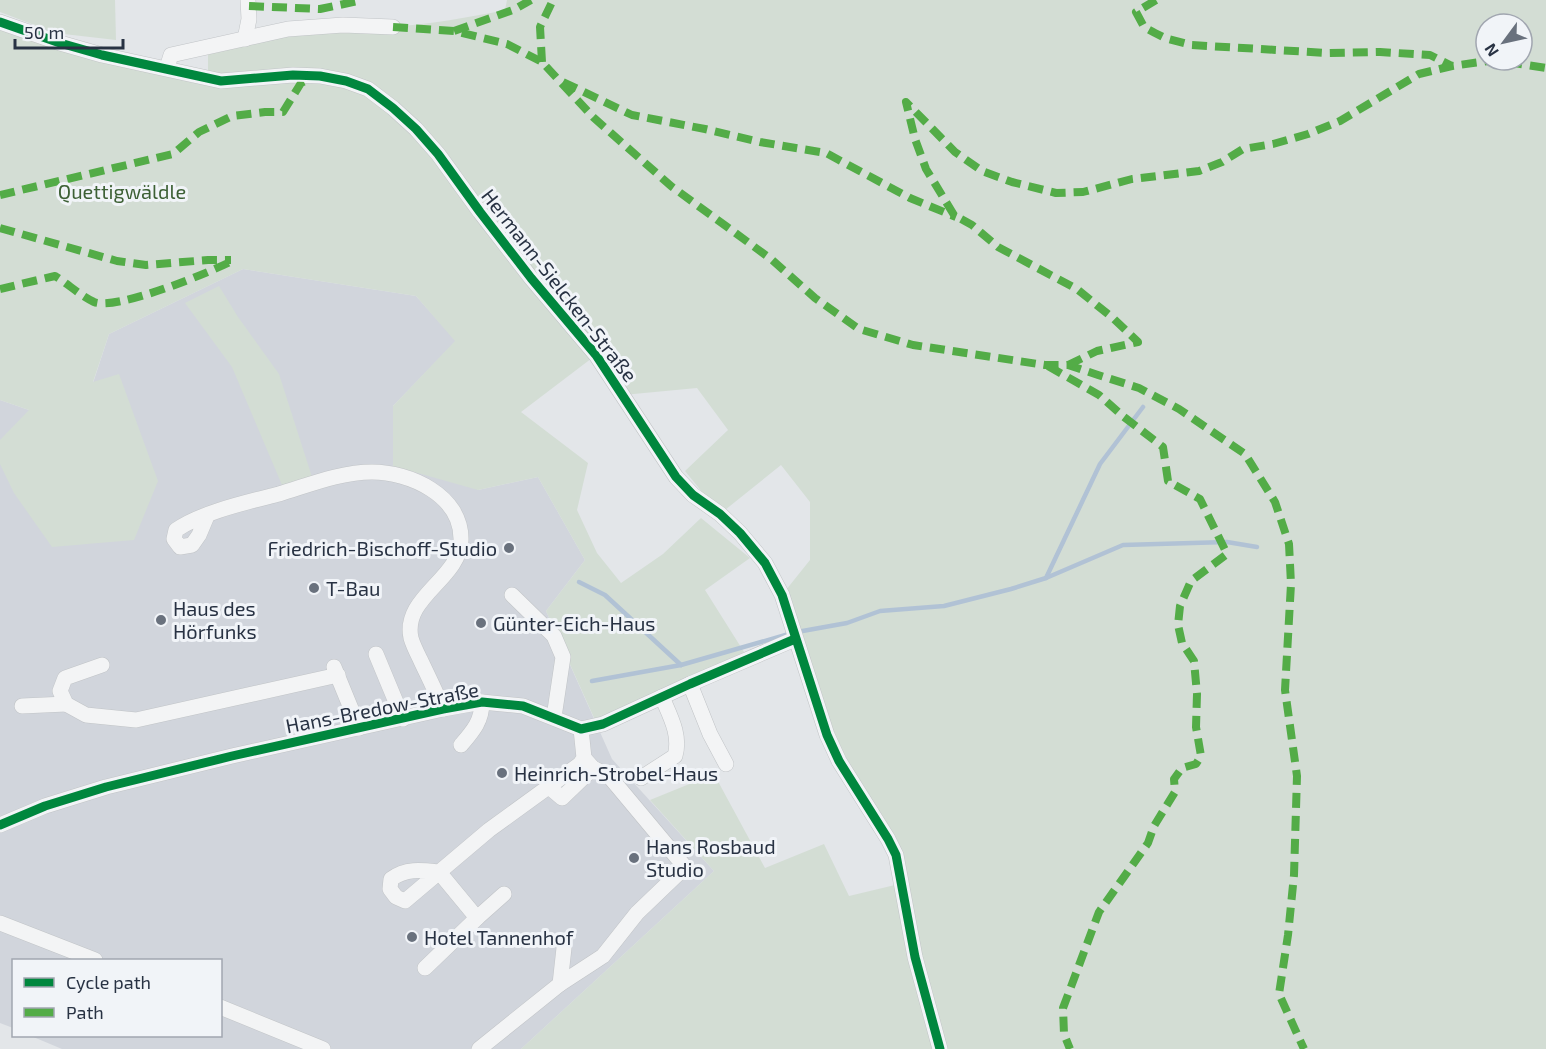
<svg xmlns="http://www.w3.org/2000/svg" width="1546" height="1049" font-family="'Exo 2',sans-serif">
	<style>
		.built { fill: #d1d5dc }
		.green { fill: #d3ddd4; fill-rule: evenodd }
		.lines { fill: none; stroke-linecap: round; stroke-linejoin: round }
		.stream { stroke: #b1c2d5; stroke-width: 4.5 }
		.minor-casing { stroke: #c1c4c7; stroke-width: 16 }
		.minor { stroke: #f3f4f5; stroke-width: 15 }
		.quiet { stroke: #53ac47; stroke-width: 8; stroke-dasharray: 15 8; stroke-linecap: butt }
		.cycleway-casing { stroke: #f1f4f8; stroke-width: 13 }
		.cycleway { stroke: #00873e; stroke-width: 9 }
		.poi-dot { fill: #69717d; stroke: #f1f4f8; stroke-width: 2 }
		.labels { text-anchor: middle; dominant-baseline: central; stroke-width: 6; stroke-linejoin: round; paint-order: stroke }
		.park-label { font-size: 20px; fill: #3d6035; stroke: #f1f4f8 }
		.street-label { font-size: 20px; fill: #283243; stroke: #f1f4f8 }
		.poi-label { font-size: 20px; fill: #283243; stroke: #f1f4f8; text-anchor: start }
	</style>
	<rect width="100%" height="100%" fill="#e3e6e9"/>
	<!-- built -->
	<polygon class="built" points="243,269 416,296 456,341 393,406 478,490 538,477 585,560 546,611 612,759 714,871 521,1049 62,1049 31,1036 220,1036 220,960 14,960 13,1028 0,1023 0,400 29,410 93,383 109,334"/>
	<!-- green -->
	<g class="green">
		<polygon points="0,0 115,0 116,40 55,33 0,12"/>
		<path d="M507 0H1546V1049H521L714 871 650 800 714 774 765 868 824 844 849 896 895 885 900 871 839 761 782 595 810 560V502L781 465 720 514 685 471 728 430 697 388 623 395 596 355 521 412 588 463 577 510 597 553 621 583 663 554 701 518 750 558 705 590 744 652 595 720 546 611 585 560 538 477 478 490 393 466V406L455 341 416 296 243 269 109 334 93 382 119 374 158 481 134 540 52 547 14 493 0 464V440L29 410 0 400V22L208 78V47C268 34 330 33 391 27 429 24 467 18 505 10ZM1486 24H1522V60H1486Z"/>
		<polygon points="219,286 238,317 279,374 312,477 282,485 232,367 185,303"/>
	</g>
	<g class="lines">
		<!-- stream -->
		<g class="stream">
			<polyline points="1046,578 1100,464 1143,407"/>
			<polyline points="579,582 605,595 681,665"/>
			<polyline points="797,632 847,623 880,611 944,606 1011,589 1046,578 1123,545 1227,542 1257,547"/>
			<polyline points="592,681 681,665 789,634"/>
		</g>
		<defs>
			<g id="minor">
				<polyline points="0,22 60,43 102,55 221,81 293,75 320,76 346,81 368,89 393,108 416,129 438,154 480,212 531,278 596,355 676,477 693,495 720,514 740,533 765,563 782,595 827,735 839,761 888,839 896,855 915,957 940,1049"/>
				<polyline points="245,39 249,19 248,0"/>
				<polyline points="167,68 171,55 288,29 343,25 393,27"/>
				<path d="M207 516 199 535 192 545 180 547 174 539 176 530C202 512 248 502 279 494 309 485 341 472 372 472 409 472 462 495 461 540 460 579 402 597 411 638 413 645 417 653 420 659 428 676 436 692 443 709"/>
				<polyline points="512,595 554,636 563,657 554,717"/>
				<polyline points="376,654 403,719"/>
				<polyline points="102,665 65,678 60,691 66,704 86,715 136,720 338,675"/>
				<polyline points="334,667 359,728"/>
				<polyline points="690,684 710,734 726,764"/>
				<polyline points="22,706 66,704"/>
				<path d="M461 745C473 731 482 721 482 702"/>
				<path d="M641 778 675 756C681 735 670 716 662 697"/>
				<polyline points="549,787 562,798 593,768"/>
				<polyline points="0,825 45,806 106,787 232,756 443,709 482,702 523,706 581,729 603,724 690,684 795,639"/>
				<path d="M439 872C421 870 406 868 391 879L390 889 396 897 405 901 489 830 580 764 584 758 581 729"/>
				<polyline points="439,872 477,918"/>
				<polyline points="0,923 95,960"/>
				<polyline points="425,968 477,918 504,894"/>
				<polyline points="560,984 603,956 637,913 685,867 609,776 593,768 584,758"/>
				<polyline points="220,1007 323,1049"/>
				<polyline points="479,1049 560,984 564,948"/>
			</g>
		</defs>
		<!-- minor casing -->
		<use href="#minor" class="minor-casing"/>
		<!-- minor -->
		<use href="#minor" class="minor"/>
		<!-- quiet -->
		<g class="quiet">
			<polyline points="1156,0 1136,12 1144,27 1155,33 1165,38 1191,45 1328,53 1380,52 1430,55 1452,66"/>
			<polyline points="249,6 320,9 363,0"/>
			<polyline points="393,27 454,31 507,44 542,62 593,117 671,186 771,259 815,298 859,329 913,345 1045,365 1068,365 1098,375 1139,388 1179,409 1245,454 1275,502 1289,544 1291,584 1285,690 1297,776 1294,875 1288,935 1279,994 1304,1049"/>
			<polyline points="454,31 513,10 531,0"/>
			<polyline points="542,62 540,27 553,0"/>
			<polyline points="563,82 632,115 705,129 760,142 826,153 910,198 956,217"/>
			<polyline points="0,195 173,154 199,132 232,116 265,112 283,112 301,83 313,77"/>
			<polyline points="0,228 117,261 146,265 208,260 231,260"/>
			<path d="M0 289 55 276C68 284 81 296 94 302 116 311 211 272 234 260"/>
			<polyline points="1068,365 1097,351 1138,342 1114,319 1077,289 998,247 972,225 954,215 926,169 915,139 906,102 955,152 982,171 1012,182 1056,193 1083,192 1132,179 1199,171 1222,162 1243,149 1273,144 1308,134 1340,121 1419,74 1452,66 1495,60 1546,68"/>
			<polyline points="1048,366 1099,395 1124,417 1163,447 1168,481 1200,499 1227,554 1191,581 1180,606 1178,625 1182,643 1194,661 1197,694 1196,727 1201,756 1196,764 1182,768 1174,779 1175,792 1154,826 1148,843 1099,912 1063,1008 1064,1034 1070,1049"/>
		</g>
		<defs>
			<g id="cycleway">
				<polyline points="0,22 60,43 102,55 221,81 293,75 320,76 346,81 368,89 393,108 416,129 438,154 480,212 531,278 596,355 676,477 693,495 720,514 740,533 765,563 782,595 827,735 839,761 888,839 896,855 915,957 940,1049"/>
				<polyline points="0,825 45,806 106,787 232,756 443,709 482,702 523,706 581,729 603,724 690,684 795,639"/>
			</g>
		</defs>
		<!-- cycleway casing -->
		<use href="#cycleway" class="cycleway-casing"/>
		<!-- cycleway -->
		<use href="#cycleway" class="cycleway"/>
	</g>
	<!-- markers -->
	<g class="poi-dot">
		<circle cx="509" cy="548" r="6"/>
		<circle cx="314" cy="588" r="6"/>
		<circle cx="161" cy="620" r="6"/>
		<circle cx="481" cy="623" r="6"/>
		<circle cx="502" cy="773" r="6"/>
		<circle cx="634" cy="858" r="6"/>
		<circle cx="412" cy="937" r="6"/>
	</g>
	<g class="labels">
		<!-- park labels -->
		<g class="park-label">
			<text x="122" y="191">Quettigwäldle</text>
		</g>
		<!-- street labels -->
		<g class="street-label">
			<text transform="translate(560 285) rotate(52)">Hermann-Sielcken-Straße</text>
			<text transform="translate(382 707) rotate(-11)">Hans-Bredow-Straße</text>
		</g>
		<!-- poi labels -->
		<g class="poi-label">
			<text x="497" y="548" text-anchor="end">Friedrich-Bischoff-Studio</text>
			<text x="326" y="588">T-Bau</text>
			<text x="173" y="608">Haus des<tspan x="173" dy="23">Hörfunks</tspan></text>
			<text x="493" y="623">Günter-Eich-Haus</text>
			<text x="514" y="773">Heinrich-Strobel-Haus</text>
			<text x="646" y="846">Hans Rosbaud<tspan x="646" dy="23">Studio</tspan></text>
			<text x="424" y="937">Hotel Tannenhof</text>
		</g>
	</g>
	<!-- legend -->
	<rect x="12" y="959" width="210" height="78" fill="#f1f4f8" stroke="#a1a6b0" stroke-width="1.5"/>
	<rect x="24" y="978" width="30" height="9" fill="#00873e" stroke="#a1a6b0" stroke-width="1.5"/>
	<text x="66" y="989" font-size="18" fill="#283243">Cycle path</text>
	<rect x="24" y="1008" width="30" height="9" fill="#53ac47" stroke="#a1a6b0" stroke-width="1.5"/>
	<text x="66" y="1019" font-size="18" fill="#283243">Path</text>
	<!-- north arrow -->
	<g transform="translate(1504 42) rotate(237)"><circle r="28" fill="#f1f4f8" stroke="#a1a6b0" stroke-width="1.5"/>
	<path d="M0-4.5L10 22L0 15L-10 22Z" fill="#69717d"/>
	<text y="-9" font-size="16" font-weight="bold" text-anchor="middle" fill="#283243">N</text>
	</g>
	<!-- scale -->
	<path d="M15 39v9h108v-9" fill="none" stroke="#283243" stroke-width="3"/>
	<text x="24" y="39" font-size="18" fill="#283243" stroke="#f1f4f8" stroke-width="4.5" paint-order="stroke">50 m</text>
</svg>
